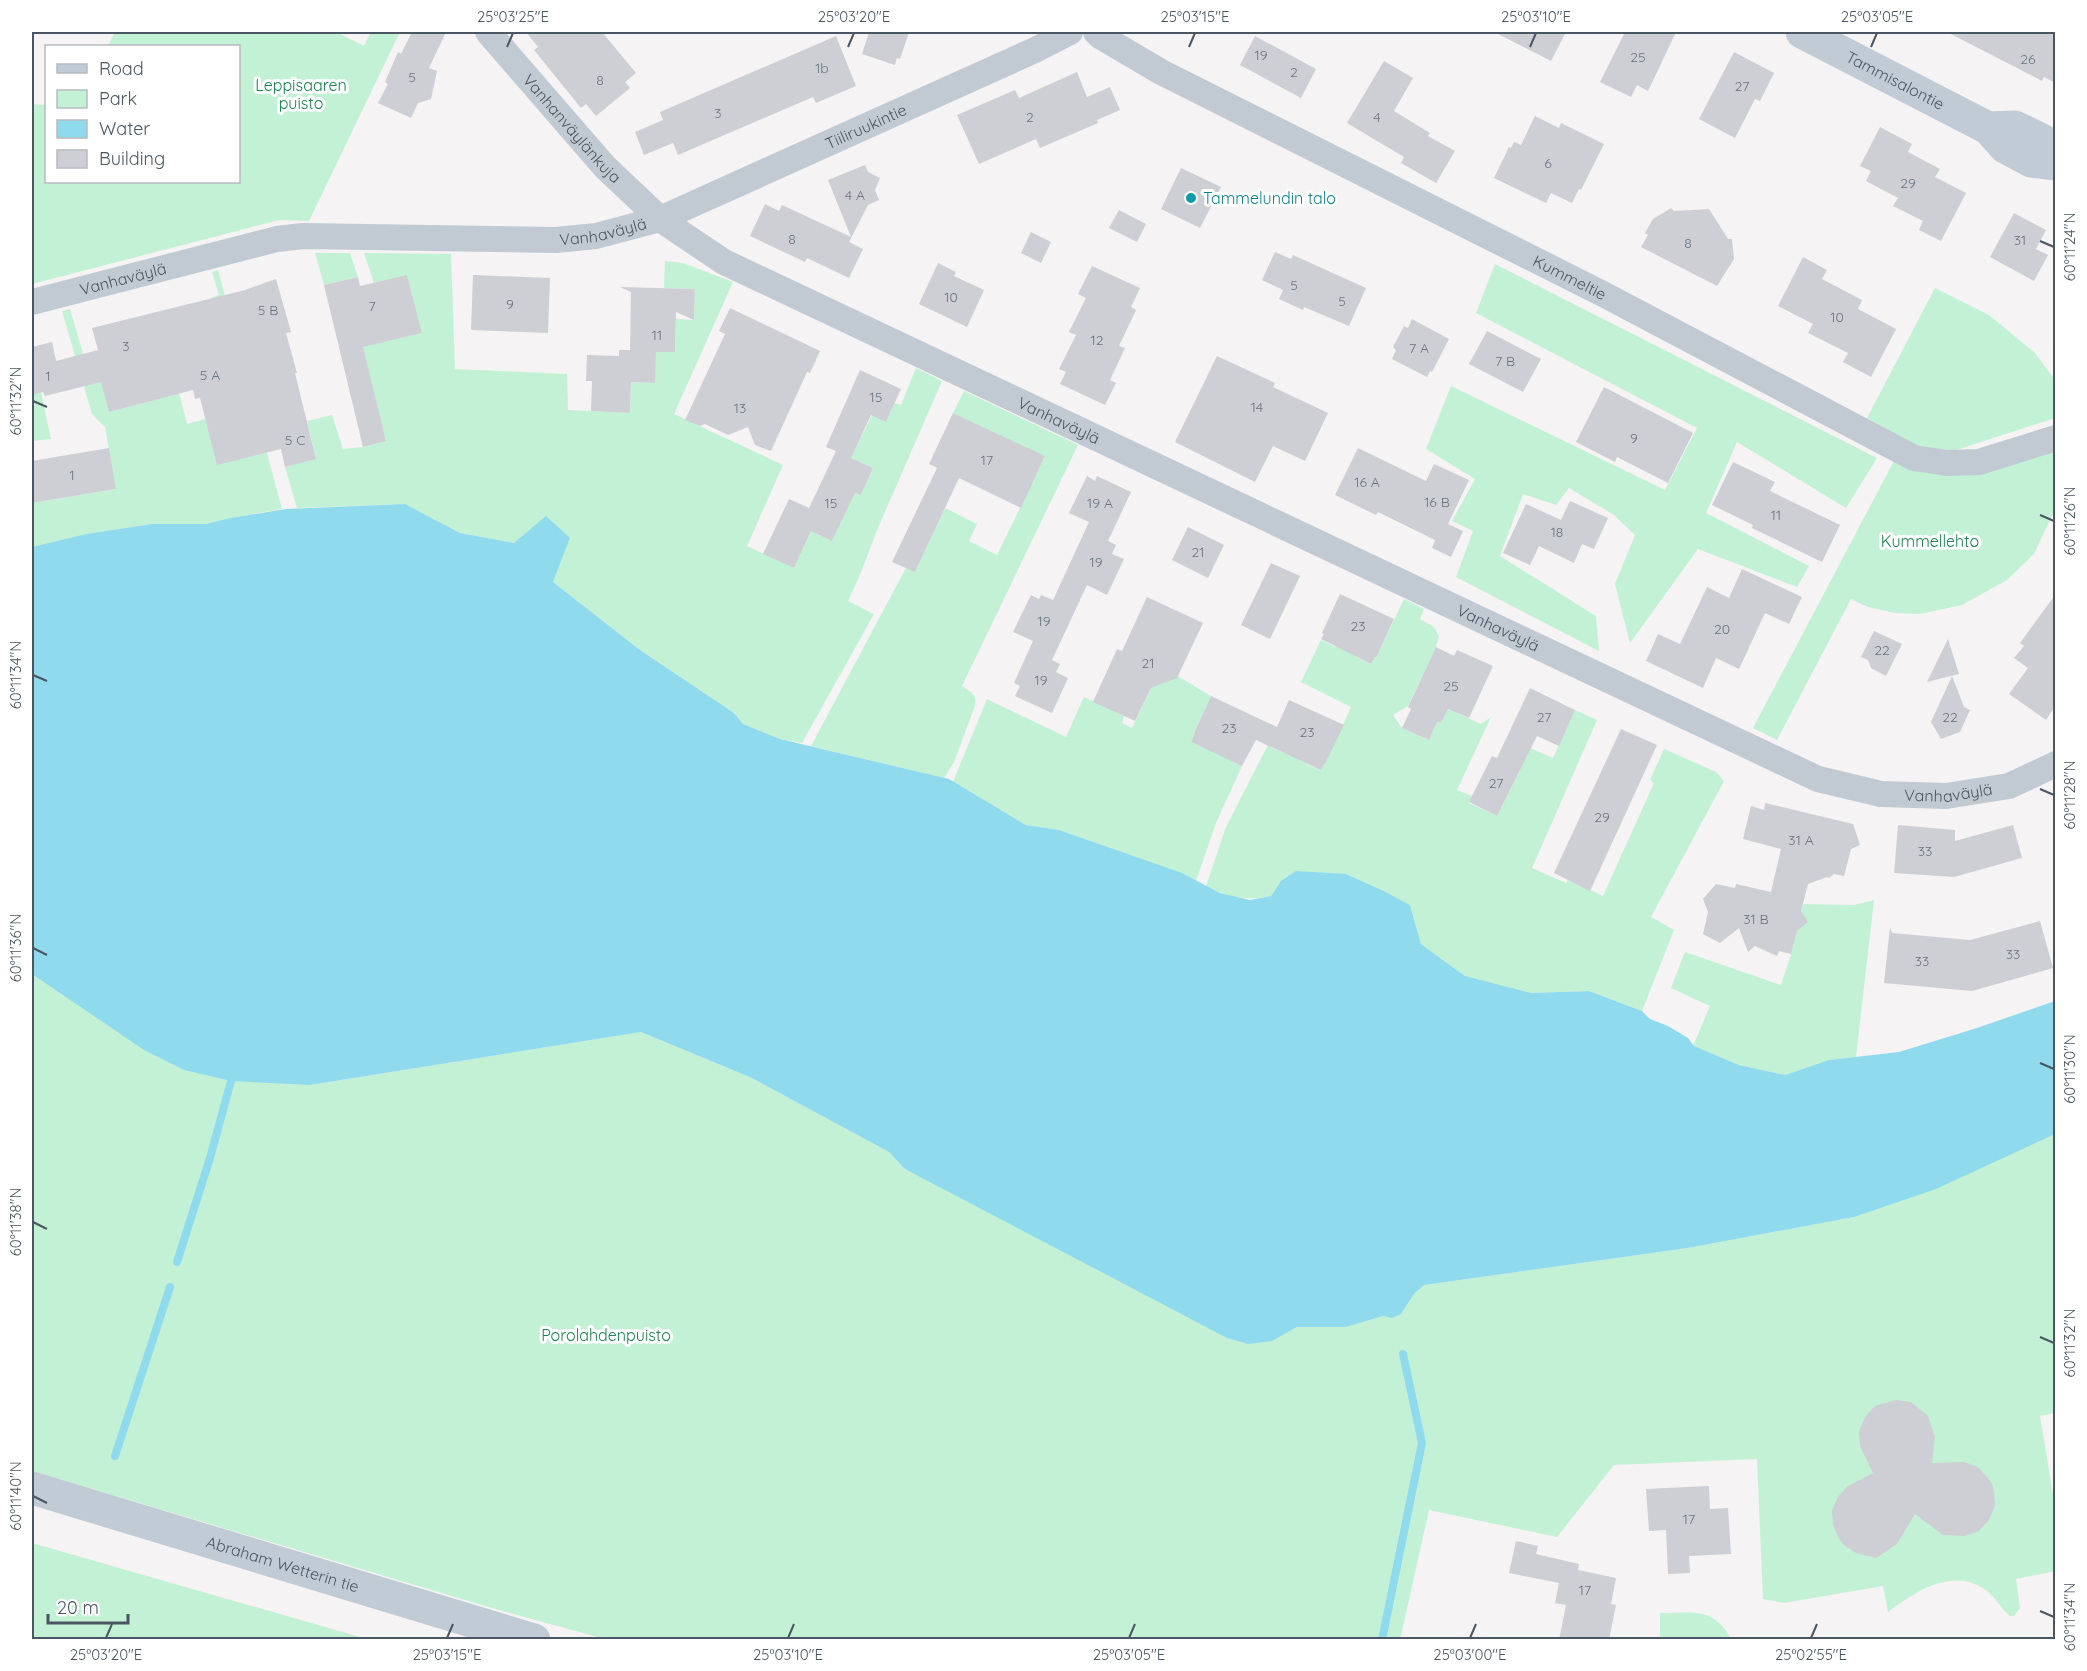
<svg xmlns="http://www.w3.org/2000/svg" width="2087" height="1671" font-family="Quicksand,sans-serif">
	<style>
		.green { fill: #c3f1d5 }
		.water { fill: #90daee }
		.lines { fill: none; stroke-linecap: round; stroke-linejoin: round }
		.stream { stroke: #90daee; stroke-width: 8 }
		.building { fill: #cdcfd5 }
		.street { stroke: #c1cad2; stroke-width: 26 }
		.secondary { stroke: #c1cbd6; stroke-width: 33 }
		.ticks { fill: none; stroke: #4a5661; stroke-width: 2 }
		.culture-dot { fill: #0f9aa8; stroke: #fff; stroke-width: 2 }
		.labels { text-anchor: middle; dominant-baseline: central; stroke-width: 6; stroke-linejoin: round; paint-order: stroke }
		.number-label { font-size: 14px; fill: #6b747e }
		.street-label { font-size: 16px; fill: #4a5661; stroke: #fff }
		.park-label { font-size: 16px; fill: #17864f; stroke: #fff }
		.culture-label { font-size: 16px; fill: #0d838f; stroke: #fff; text-anchor: start }
		.neatline { fill: none; stroke: #4a5661; stroke-width: 2 }
		.ticks-label { font-size: 15px; text-anchor: middle; fill: #4a5661 }
	</style>
	<rect width="100%" height="100%" fill="#f5f3f3"/>
	<!-- green -->
	<g class="green">
		<polygon points="115,32 336,32 364,46 371,32 400,32 309,221 279,220 32,284 32,104 46,105 46,182 238,182 238,46 108,46"/>
		<polygon points="315,253 350,253 358,277 324,285"/>
		<polygon points="364,253 451,254 455,369 567,374 568,410 630,413 631,382 654,383 656,352 675,352 676,319 694,320 695,289 664,288 665,261 683,263 733,282 674,414 783,465 747,546 794,568 811,531 832,541 855,493 861,495 873,468 851,458 872,415 886,422 895,403 901,405 916,368 942,381 877,530 862,570 848,601 874,614 802,743 780,739 743,724 734,713 640,650 553,582 570,538 514,543 460,533 405,504 297,508 285,467 316,458 307,421 332,415 343,449 363,447 386,441 360,339 383,320 388,341 422,333 407,276 374,283"/>
		<polygon points="1495,264 1877,458 1846,508 1737,442 1706,513 1809,566 1797,587 1698,549 1630,643 1615,584 1635,535 1614,515 1569,488 1556,505 1523,494 1500,556 1596,616 1599,651 1456,577 1473,531 1452,521 1475,479 1426,449 1451,386 1665,490 1697,428 1476,313"/>
		<polygon points="218,270 282,509 230,518 206,524 152,524 86,534 32,547 32,503 116,489 105,427 92,414 62,311 70,309 91,381 101,380 109,412 179,393 187,424 205,419 251,457 211,298 219,295 212,272"/>
		<polygon points="1935,288 1989,315 2035,353 2055,380 2055,418 1950,452 1915,446 1867,418"/>
		<path d="M964 391 1078 445 962 686C971 693 977 693 975 706L954 762 944 778 811 746 906 568 915 572 945 508 977 524 969 541 997 555 1045 457 953 413Z"/>
		<polygon points="41,392 51,439 32,441 32,395"/>
		<polygon points="2055,449 2055,509 2034,554 2007,580 1962,605 1920,614 1895,613 1868,607 1851,599 1777,740 1753,728 1895,459"/>
		<path d="M1404 599 1424 609 1420 619 1434 627 1439 636 1436 647 1408 706 1393 715 1402 728 1428 740 1437 722 1441 723 1448 709 1481 724 1491 717 1457 790 1472 796 1469 803 1497 816 1520 770 1523 745 1553 758 1575 710 1597 720 1532 868 1566 883 1568 880 1603 896 1654 783 1650 780 1664 749 1716 772 1724 781 1651 917 1674 930 1642 1011 1589 991 1532 993 1533 1007 1465 976 1421 944 1410 905 1384 891 1346 874 1281 881 1271 896C1245 901 1230 898 1206 886L1226 827 1271 739 1270 747 1284 753 1287 749 1307 759 1305 763 1320 770 1324 764H1325L1351 707 1301 682 1321 640 1335 647 1338 643 1358 653 1356 657 1371 664 1375 657 1376 658Z"/>
		<polygon points="1174,674 1211,696 1193,734 1194,735 1191,742 1206,749 1208,745 1228,755 1227,759 1242,766 1216,823 1196,881 1180,873 1059,830 1026,825 953,782 987,699 1066,737 1084,697 1124,716 1122,723 1132,728 1154,682 1159,685 1171,680"/>
		<polygon points="1874,900 1856,1057 1829,1060 1785,1075 1739,1065 1693,1046 1710,1006 1671,988 1685,952 1781,985 1791,954 1803,904 1854,905"/>
		<path d="M32 974 43 980 310 1085 641 1032 752 1078 889 1152 905 1169 1272 1341 1297 1327H1346L1383 1316 1401 1314 1414 1294 1424 1285 1688 1248 1854 1217 2055 1134V1413L2040 1416 2055 1507V1571L2016 1579 2020 1608 2014 1616H2010C2001 1609 1996 1598 1987 1591 1954 1566 1916 1591 1888 1612L1883 1586 1784 1603 1763 1599 1757 1459 1614 1465 1557 1537 1429 1510 1400 1640 605 1639 492 1608 32 1471Z"/>
		<polygon points="32,1543 367,1639 32,1639"/>
		<path d="M1660 1613C1692 1613 1714 1606 1731 1639H1660Z"/>
	</g>
	<!-- water -->
	<polygon class="water" points="405,504 460,533 514,543 546,516 570,538 553,582 640,650 734,713 743,724 780,739 949,779 1026,825 1059,830 1182,873 1220,893 1250,900 1271,896 1281,881 1296,871 1346,874 1384,891 1410,905 1421,944 1465,976 1531,993 1589,991 1642,1011 1650,1019 1668,1026 1688,1038 1694,1046 1739,1065 1785,1075 1829,1060 1899,1052 1977,1028 2055,1001 2055,1134 1936,1189 1854,1217 1688,1248 1424,1285 1414,1294 1401,1314 1392,1318 1383,1316 1346,1327 1297,1327 1272,1341 1248,1344 1227,1338 905,1169 889,1152 752,1078 641,1032 310,1085 231,1081 184,1070 144,1050 32,974 32,547 86,534 152,524 206,524 230,518 286,509"/>
	<g class="lines">
		<!-- stream -->
		<g class="stream">
			<polyline points="177,1262 210,1158 231,1081"/>
			<polyline points="115,1456 170,1287"/>
			<polyline points="1382,1640 1422,1443 1403,1354"/>
		</g>
	</g>
	<!-- building -->
	<g class="building">
		<polygon points="412,32 446,32 429,68 437,71 431,99 418,103 411,118 378,103 388,84 385,82 398,52 401,54"/>
		<polygon points="526,32 602,32 636,73 625,82 630,88 596,116 586,104 581,108 534,50 538,47"/>
		<polygon points="869,32 909,32 900,59 897,58 895,65 862,54"/>
		<polygon points="1494,32 1566,32 1551,61"/>
		<polygon points="1625,32 1676,32 1648,91 1637,85 1631,97 1600,82"/>
		<polygon points="1947,32 2055,32 2055,83 2044,77 2042,81"/>
		<polygon points="836,36 856,86 816,103 813,97 678,155 673,143 644,155 635,132 663,120 660,112"/>
		<polygon points="1255,36 1316,69 1301,98 1240,65"/>
		<polygon points="1734,52 1774,73 1760,101 1755,99 1735,138 1699,119"/>
		<polygon points="1384,61 1413,78 1394,111 1430,133 1428,136 1455,151 1436,183 1401,163 1404,157 1347,123"/>
		<polygon points="1077,72 1087,97 1110,87 1120,110 1097,120 1098,123 1040,148 1036,139 979,164 957,115 1015,90 1019,98"/>
		<polygon points="1535,116 1559,128 1561,123 1604,144 1581,190 1579,189 1572,203 1551,193 1546,203 1494,178 1509,147 1511,148 1514,142 1521,145"/>
		<polygon points="1880,127 1912,144 1908,152 1940,169 1935,177 1966,193 1941,241 1919,230 1923,221 1893,206 1898,198 1866,181 1871,171 1860,166"/>
		<polygon points="865,165 868,172 880,178 875,190 879,200 868,205 849,242 863,249 849,278 807,258 805,262 750,236 765,204 779,211 782,205 851,237 828,180"/>
		<polygon points="1181,168 1221,187 1200,228 1161,209"/>
		<polygon points="1671,208 1674,211 1709,209 1728,239 1732,239 1734,259 1717,286 1641,247 1648,235 1645,233 1653,219"/>
		<polygon points="1119,210 1146,224 1137,242 1109,228"/>
		<polygon points="2014,213 2046,230 2036,249 2048,255 2034,281 1990,257"/>
		<polygon points="1031,232 1051,242 1041,263 1021,253"/>
		<polygon points="1275,252 1291,259 1293,255 1366,288 1349,326 1304,307 1303,310 1279,299 1283,290 1262,280"/>
		<polygon points="1803,257 1827,270 1822,279 1862,300 1858,309 1896,329 1871,377 1843,362 1848,353 1808,333 1813,324 1778,306"/>
		<polygon points="938,263 956,272 954,276 984,290 967,327 919,304"/>
		<polygon points="1092,266 1140,288 1131,307 1136,310 1119,346 1125,348 1110,380 1116,383 1105,405 1060,384 1066,372 1059,369 1076,335 1069,332 1086,298 1078,294"/>
		<polygon points="407,275 422,333 363,347 386,441 363,447 324,285 358,277 360,286"/>
		<polygon points="473,275 550,278 548,333 471,330"/>
		<polygon points="276,279 291,332 286,333 297,373 295,373 316,459 285,467 281,449 217,465 200,398 195,399 193,390 109,412 101,382 45,396 43,392 32,395 32,347 52,342 56,361 98,350 92,328 245,290"/>
		<polygon points="620,287 695,289 694,320 676,312 675,352 656,352 655,383 631,382 630,413 591,411 592,381 586,381 587,355 619,356 619,350 630,350 631,292"/>
		<polygon points="730,308 820,351 810,373 807,372 771,451 755,445 748,427 728,435 705,424 700,426 685,420 725,334 719,331"/>
		<polygon points="1412,319 1449,339 1432,372 1430,371 1427,377 1392,359 1396,350 1393,347 1404,326 1408,328"/>
		<polygon points="1487,331 1541,359 1523,392 1469,364"/>
		<polygon points="1217,356 1275,383 1273,387 1328,413 1305,461 1273,446 1255,482 1175,442"/>
		<polygon points="860,370 901,389 886,422 871,415 851,458 873,468 861,495 855,493 832,541 811,531 794,568 763,554 789,499 809,508 836,451 826,447"/>
		<polygon points="1604,387 1693,433 1668,483 1617,457 1615,462 1576,442"/>
		<polygon points="953,413 1045,456 1021,508 959,478 915,572 892,562 937,468 929,464"/>
		<polygon points="109,448 116,489 32,503 32,461"/>
		<polygon points="1358,448 1426,481 1434,464 1469,480 1448,524 1463,531 1451,557 1432,548 1435,540 1378,512 1376,515 1335,495"/>
		<polygon points="1733,462 1775,482 1770,491 1840,525 1822,562 1752,528 1753,525 1712,505"/>
		<polygon points="1087,476 1095,481 1097,476 1131,492 1108,541 1116,545 1112,554 1124,559 1107,595 1087,585 1052,660 1060,664 1056,672 1068,678 1052,713 1015,696 1020,686 1014,683 1033,641 1013,632 1031,595 1039,599 1041,595 1053,600 1089,522 1069,513"/>
		<polygon points="1570,501 1608,518 1594,549 1582,544 1574,563 1539,546 1530,565 1503,553 1526,504 1561,520"/>
		<polygon points="1188,527 1224,545 1208,578 1172,560"/>
		<polygon points="1271,563 1300,576 1270,639 1241,625"/>
		<polygon points="1742,569 1802,597 1789,624 1765,613 1739,669 1716,658 1703,688 1646,661 1658,634 1680,644 1707,587 1729,598"/>
		<polygon points="1340,594 1394,619 1376,658 1375,657 1371,664 1321,639 1324,634 1322,633"/>
		<polygon points="2055,595 2055,706 2046,720 2009,694 2028,668 2014,658 2024,646 2020,643"/>
		<polygon points="1147,597 1203,623 1177,678 1151,688 1135,721 1093,702 1117,649 1122,651"/>
		<polygon points="1874,631 1902,644 1886,676 1871,668 1868,660 1861,657"/>
		<polygon points="1948,639 1959,674 1927,682"/>
		<polygon points="1436,647 1454,656 1457,650 1493,666 1469,718 1448,709 1441,723 1437,722 1429,740 1402,728 1411,709 1408,707"/>
		<polygon points="1952,676 1964,707 1970,710 1960,732 1941,739 1931,722"/>
		<polygon points="1530,688 1575,710 1559,746 1537,736 1497,816 1469,802 1492,756 1497,758"/>
		<polygon points="1211,696 1277,727 1289,700 1344,725 1325,764 1324,764 1321,770 1256,740 1242,766 1191,742 1194,735 1193,735"/>
		<polygon points="1621,729 1657,745 1590,891 1554,873"/>
		<polygon points="1765,803 1853,824 1860,845 1851,849 1844,876 1834,874 1829,878 1827,877 1808,884 1801,911 1808,922 1797,931 1791,954 1779,951 1777,956 1755,946 1748,952 1739,928 1720,943 1703,934 1708,912 1703,899 1716,884 1735,888 1736,884 1771,892 1781,849 1743,839 1751,806 1764,810"/>
		<polygon points="1898,825 1955,830 1955,841 2013,825 2022,858 1954,877 1894,873"/>
		<polygon points="2040,921 2053,968 1972,991 1884,983 1890,927 1892,933 1970,940"/>
		<polygon points="1896,1400 1911,1402 1928,1416 1935,1437 1932,1463 1964,1462 1978,1467 1988,1478 1992,1484 1994,1491 1995,1506 1989,1520 1984,1525 1979,1531 1965,1536 1943,1535 1915,1514 1897,1544 1876,1558 1856,1553 1844,1545 1839,1539 1833,1525 1832,1510 1838,1497 1843,1491 1848,1486 1873,1473 1860,1446 1859,1431 1865,1417 1875,1406"/>
		<polygon points="1709,1486 1710,1509 1728,1508 1731,1554 1689,1556 1690,1573 1668,1574 1666,1530 1649,1531 1646,1489"/>
		<polygon points="1516,1541 1538,1546 1536,1554 1579,1564 1578,1570 1616,1578 1611,1604 1616,1605 1609,1640 1559,1640 1566,1605 1555,1603 1559,1583 1509,1573"/>
	</g>
	<g class="lines">
		<!-- street -->
		<g class="street">
			<path id="s1" d="M488 32 605 167 660 219 1035 50 1070 32"/>
			<path id="s2" d="M1096 32 1100 36 1161 72 1603 294 1914 458 1947 463 1979 462 2056 438"/>
			<path id="s3" d="M32 302 277 239 303 236 556 240 596 236 660 219 724 262 1818 779 1881 794 1946 796 2009 786 2056 764"/>
		</g>
		<!-- secondary -->
		<g class="secondary">
			<path id="s4" d="M1802 32 1988 128 2005 147 2031 161 2056 164"/>
			<polyline points="1988,128 2015,127 2042,140 2056,160"/>
			<path id="s5" d="M32 1488 534 1640"/>
		</g>
	</g>
	<!-- ticks -->
	<path class="ticks" d="M507 47 513 33M848 47 854 33M1189 47 1195 33M1530 47 1536 33M1871 47 1877 33M2040 241 2054 247M33 401 47 407M2040 515 2054 521M33 675 47 681M2040 789 2054 795M33 948 47 955M2040 1063 2054 1069M33 1222 47 1229M2040 1337 2054 1343M33 1496 47 1503M2040 1611 2054 1617M106 1638 112 1624M447 1638 453 1624M788 1638 794 1624M1129 1638 1135 1624M1470 1638 1476 1624M1811 1638 1817 1624"/>
	<!-- markers -->
	<circle class="culture-dot" cx="1191" cy="198" r="6"/>
	<g class="labels">
		<!-- number labels -->
		<g class="number-label">
			<text x="1261" y="55">19</text>
			<text x="1638" y="57">25</text>
			<text x="2028" y="59">26</text>
			<text x="822" y="68">1b</text>
			<text x="1294" y="72">2</text>
			<text x="412" y="77">5</text>
			<text x="600" y="80">8</text>
			<text x="1742" y="86">27</text>
			<text x="718" y="113">3</text>
			<text x="1030" y="117">2</text>
			<text x="1377" y="117">4</text>
			<text x="1548" y="163">6</text>
			<text x="1908" y="183">29</text>
			<text x="855" y="195">4 A</text>
			<text x="792" y="239">8</text>
			<text x="2020" y="240">31</text>
			<text x="1688" y="243">8</text>
			<text x="1294" y="285">5</text>
			<text x="951" y="297">10</text>
			<text x="1342" y="301">5</text>
			<text x="510" y="304">9</text>
			<text x="372" y="306">7</text>
			<text x="268" y="310">5 B</text>
			<text x="1837" y="317">10</text>
			<text x="657" y="335">11</text>
			<text x="1097" y="340">12</text>
			<text x="126" y="346">3</text>
			<text x="1419" y="348">7 A</text>
			<text x="1505" y="361">7 B</text>
			<text x="210" y="375">5 A</text>
			<text x="48" y="376">1</text>
			<text x="876" y="397">15</text>
			<text x="1257" y="407">14</text>
			<text x="740" y="408">13</text>
			<text x="1634" y="438">9</text>
			<text x="295" y="440">5 C</text>
			<text x="987" y="460">17</text>
			<text x="72" y="475">1</text>
			<text x="1367" y="482">16 A</text>
			<text x="1437" y="502">16 B</text>
			<text x="831" y="503">15</text>
			<text x="1100" y="503">19 A</text>
			<text x="1776" y="515">11</text>
			<text x="1557" y="532">18</text>
			<text x="1198" y="552">21</text>
			<text x="1096" y="562">19</text>
			<text x="1044" y="621">19</text>
			<text x="1358" y="626">23</text>
			<text x="1722" y="629">20</text>
			<text x="1882" y="650">22</text>
			<text x="1148" y="663">21</text>
			<text x="1041" y="680">19</text>
			<text x="1451" y="686">25</text>
			<text x="1544" y="717">27</text>
			<text x="1950" y="717">22</text>
			<text x="1229" y="728">23</text>
			<text x="1307" y="732">23</text>
			<text x="1496" y="783">27</text>
			<text x="1602" y="817">29</text>
			<text x="1801" y="840">31 A</text>
			<text x="1925" y="851">33</text>
			<text x="1756" y="919">31 B</text>
			<text x="2013" y="954">33</text>
			<text x="1922" y="961">33</text>
			<text x="1689" y="1519">17</text>
			<text x="1585" y="1590">17</text>
		</g>
		<!-- street labels -->
		<g class="street-label">
			<text stroke="none"><textPath href="#s4" startOffset="105">Tammisalontie</textPath></text>
			<text stroke="none"><textPath href="#s1" startOffset="128">Vanhanväylänkuja</textPath></text>
			<text stroke="none"><textPath href="#s1" startOffset="480">Tiiliruukintie</textPath></text>
			<text stroke="none"><textPath href="#s3" startOffset="580">Vanhaväylä</textPath></text>
			<text stroke="none"><textPath href="#s3" startOffset="94">Vanhaväylä</textPath></text>
			<text stroke="none"><textPath href="#s2" startOffset="534">Kummeltie</textPath></text>
			<text stroke="none"><textPath href="#s3" startOffset="1086">Vanhaväylä</textPath></text>
			<text stroke="none"><textPath href="#s3" startOffset="1572">Vanhaväylä</textPath></text>
			<text stroke="none"><textPath href="#s3" startOffset="2058">Vanhaväylä</textPath></text>
			<text stroke="none"><textPath href="#s5" startOffset="262">Abraham Wetterin tie</textPath></text>
		</g>
		<!-- park labels -->
		<g class="park-label">
			<text x="301" y="85">Leppisaaren<tspan x="301" dy="18">puisto</tspan></text>
			<text x="1930" y="541">Kummellehto</text>
			<text x="606" y="1335">Porolahdenpuisto</text>
		</g>
		<!-- culture labels -->
		<g class="culture-label">
			<text x="1203" y="198">Tammelundin talo</text>
		</g>
	</g>
	<!-- border -->
	<rect width="2087" height="1671" fill="none" stroke="#ffffff" stroke-width="66"/>
	<!-- legend -->
	<rect x="45" y="45" width="195" height="138" fill="#ffffff" stroke="#b7bbc0" stroke-width="1.5"/>
	<rect x="57" y="64" width="30" height="9" fill="#c1cbd6" stroke="#b7bbc0" stroke-width="1.5"/>
	<text x="99" y="75" font-size="18" fill="#4a5661">Road</text>
	<rect x="57" y="90" width="30" height="18" fill="#c3f1d5" stroke="#b7bbc0" stroke-width="1.5"/>
	<text x="99" y="105" font-size="18" fill="#4a5661">Park</text>
	<rect x="57" y="120" width="30" height="18" fill="#90daee" stroke="#b7bbc0" stroke-width="1.5"/>
	<text x="99" y="135" font-size="18" fill="#4a5661">Water</text>
	<rect x="57" y="150" width="30" height="18" fill="#cdcfd5" stroke="#b7bbc0" stroke-width="1.5"/>
	<text x="99" y="165" font-size="18" fill="#4a5661">Building</text>
	<!-- scale -->
	<path d="M48 1614v9h80v-9" fill="none" stroke="#4a5661" stroke-width="3"/>
	<text x="57" y="1614" font-size="18" fill="#4a5661" stroke="#ffffff" stroke-width="4.5" paint-order="stroke">20 m</text>
	<rect x="33" y="33" width="2021" height="1605" class="neatline"/>
	<g class="ticks-label">
		<text x="513" y="22">25°03'25"E</text>
		<text x="854" y="22">25°03'20"E</text>
		<text x="1195" y="22">25°03'15"E</text>
		<text x="1536" y="22">25°03'10"E</text>
		<text x="1877" y="22">25°03'05"E</text>
		<text transform="translate(2070 247) rotate(-90)" y="5">60°11'24"N</text>
		<text transform="translate(16 401) rotate(-90)" y="5">60°11'32"N</text>
		<text transform="translate(2070 521) rotate(-90)" y="5">60°11'26"N</text>
		<text transform="translate(16 675) rotate(-90)" y="5">60°11'34"N</text>
		<text transform="translate(2070 795) rotate(-90)" y="5">60°11'28"N</text>
		<text transform="translate(16 948) rotate(-90)" y="5">60°11'36"N</text>
		<text transform="translate(2070 1069) rotate(-90)" y="5">60°11'30"N</text>
		<text transform="translate(16 1222) rotate(-90)" y="5">60°11'38"N</text>
		<text transform="translate(2070 1343) rotate(-90)" y="5">60°11'32"N</text>
		<text transform="translate(16 1496) rotate(-90)" y="5">60°11'40"N</text>
		<text transform="translate(2070 1617) rotate(-90)" y="5">60°11'34"N</text>
		<text x="106" y="1660">25°03'20"E</text>
		<text x="447" y="1660">25°03'15"E</text>
		<text x="788" y="1660">25°03'10"E</text>
		<text x="1129" y="1660">25°03'05"E</text>
		<text x="1470" y="1660">25°03'00"E</text>
		<text x="1811" y="1660">25°02'55"E</text>
	</g>
</svg>
